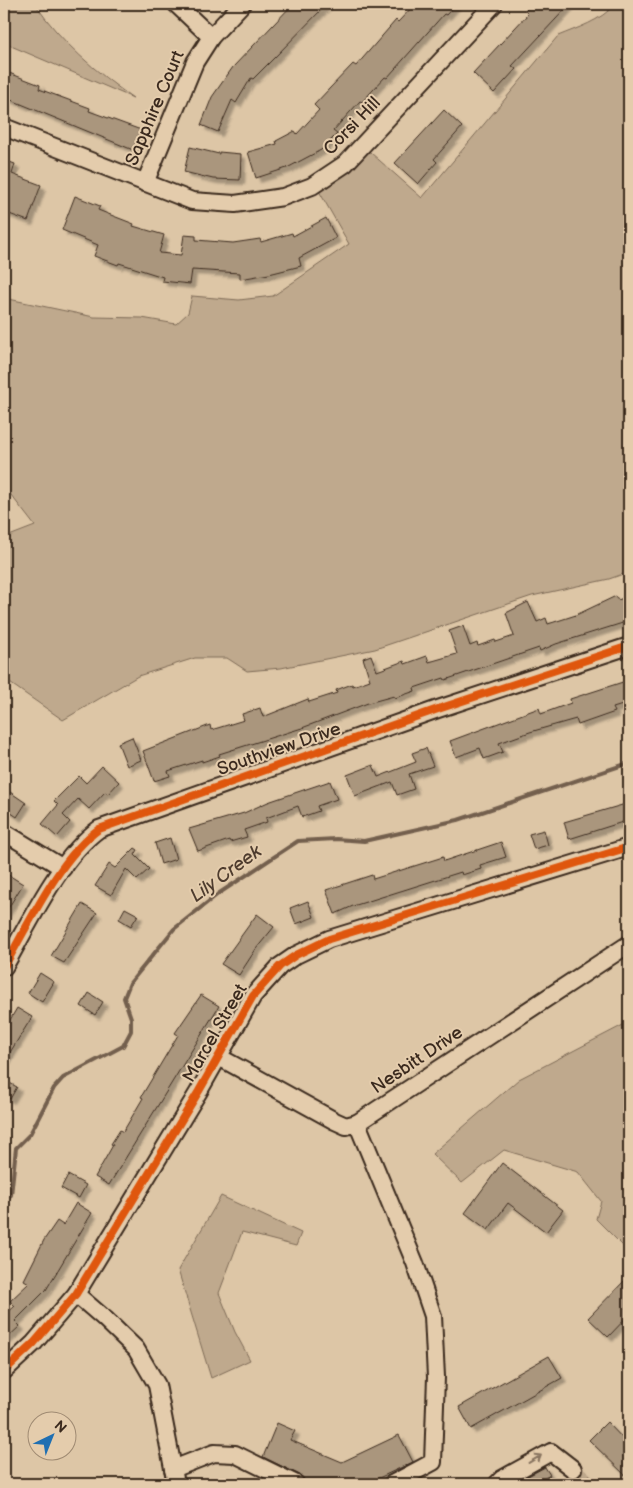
<svg xmlns="http://www.w3.org/2000/svg" width="633" height="1488" font-family="'Balsamiq Sans',sans-serif">
	<style>
		.green { fill: #bfa98d; stroke: #7d6a56 }
		.lines { fill: none; stroke-linecap: round; stroke-linejoin: round }
		.stream { stroke: #735f4d; stroke-width: 4 }
		.building { fill: #aa967d; stroke: #3b2a1e; filter: url(#shadow) }
		.minor-tunnel { stroke: #bda78b; stroke-width: 16; stroke-dasharray: 16 8; stroke-linecap: butt }
		.minor-casing { stroke: #3b2a1e; stroke-width: 20 }
		.minor { stroke: #e4ccac; stroke-width: 16 }
		.cycleway-casing { stroke: #e4ccac; stroke-width: 11 }
		.cycleway { stroke: #df570d; stroke-width: 8 }
		.oneway { stroke: #87735e }
		.labels { text-anchor: middle; dominant-baseline: central; stroke-width: 4; stroke-linejoin: round; paint-order: stroke }
		.street-label { font-size: 18px; fill: #3b2a1e; stroke: #e4ccac }
		.water-label { font-size: 19px; font-style: italic; fill: #4e3c2e; stroke: #e4ccac }
	</style>
	<defs>
		<filter id="shadow"><feDropShadow dx="4.5" dy="4.5" stdDeviation="1" flood-color="#0004"/></filter>
	</defs>
	<rect width="100%" height="100%" fill="#ddc6a6"/>
	<filter id="ink" filterUnits="userSpaceOnUse"><feTurbulence type="fractalNoise" baseFrequency=".02" numOctaves="2"/><feDisplacementMap in="SourceGraphic" scale="10" xChannelSelector="R" yChannelSelector="G"/><feConvolveMatrix kernelMatrix="1 2 1 2 8 2 1 2 1" color-interpolation-filters="sRGB"/></filter>
	<g filter="url(#ink)">
		<!-- green -->
		<g class="green">
			<path d="M4 4H35C61 42 96 72 133 98L4 43Z"/>
			<path d="M615 4H629V572L609 579 532 596 375 649 281 668 247 671 227 658H195L138 676 63 720 4 679V538L35 526 4 486V298L94 317 142 318 176 324 188 313 192 296 239 300 273 296 349 244 315 184 362 145 422 198 558 36C577 28 601 21 615 4Z"/>
			<polygon points="625,1024 629,1027 629,1252 596,1219 601,1201 578,1172 504,1150 462,1183 432,1154 519,1079"/>
			<polygon points="221,1196 301,1233 296,1246 242,1232 219,1293 235,1332 250,1360 211,1378 178,1270"/>
		</g>
		<g class="lines">
			<!-- stream -->
			<polyline class="stream" points="4,1199 11,1195 16,1148 30,1134 54,1088 63,1078 123,1046 131,1031 131,1018 124,998 130,983 174,929 218,894 298,841 336,839 364,841 458,820 629,763"/>
		</g>
		<!-- building -->
		<g class="building">
			<polygon points="293,4 327,4 273,59 253,79 251,78 236,103 232,100 218,132 201,125 212,97 233,67"/>
			<polygon points="415,4 456,4 446,15 444,14 387,78 385,77 362,102 360,101 333,131 337,134 321,150 287,168 256,178 248,152 277,144 276,141 295,131 297,134 319,110 314,105 330,88 353,64 356,66 396,20 398,22"/>
			<polygon points="531,4 570,4 512,66 516,69 494,93 473,73 528,14 525,11"/>
			<polygon points="4,71 40,85 39,89 90,108 89,111 141,130 133,150 4,97"/>
			<polygon points="444,110 462,127 434,159 437,162 418,184 395,163"/>
			<polygon points="190,147 219,154 219,152 241,154 240,180 213,179 184,172"/>
			<polygon points="4,160 15,164 12,174 41,185 28,221 4,212"/>
			<polygon points="75,196 100,206 98,210 134,224 133,226 164,235 159,253 181,255 184,235 196,236 196,240 233,243 260,239 261,242 292,233 293,236 326,218 336,238 299,258 301,266 269,274 240,279 240,273 192,270 190,284 162,281 163,277 119,263 118,265 94,256 98,245 62,230"/>
			<polygon points="616,596 618,600 629,596 629,621 556,644 540,651 539,648 445,680 444,678 414,688 415,691 395,698 394,696 368,703 302,728 219,754 220,756 202,762 202,760 168,771 170,776 154,781 143,751 210,725 211,730 244,720 242,714 260,708 263,717 308,699 309,702 337,693 336,690 352,684 353,686 370,680 363,658 371,655 377,671 404,661 405,664 427,656 429,662 457,654 449,631 463,626 470,646 477,643 478,646 495,640 496,642 514,636 506,613 528,602 537,622 546,618 548,624 576,615"/>
			<polygon points="629,680 629,703 613,708 615,712 578,725 576,719 530,732 499,743 503,752 484,759 480,748 456,757 450,741 539,708 541,714 571,703 570,699"/>
			<polygon points="132,737 141,760 127,766 118,743"/>
			<polygon points="426,748 433,766 409,774 414,789 397,795 392,782 355,796 347,775 373,765 378,777 416,762 412,753"/>
			<polygon points="102,766 119,782 108,794 105,792 89,809 78,799 63,815 70,822 57,837 42,824 58,805 54,801 79,776 86,783"/>
			<polygon points="330,781 337,799 317,806 319,811 302,817 298,806 266,818 267,822 244,830 247,837 230,842 229,840 198,851 189,829 244,813 268,802"/>
			<polygon points="4,788 26,803 17,817 4,808"/>
			<polygon points="629,803 629,820 569,839 564,822"/>
			<polygon points="544,830 548,845 534,849 529,834"/>
			<polygon points="170,838 176,859 161,864 155,843"/>
			<polygon points="501,842 506,857 480,865 481,869 462,875 461,872 353,906 335,914 326,890 372,875 373,879 443,857 444,861"/>
			<polygon points="135,848 138,850 135,855 149,869 137,880 126,869 111,895 95,886 109,864 115,868"/>
			<polygon points="7,874 23,884 4,915 4,879"/>
			<polygon points="308,901 314,917 296,924 290,908"/>
			<polygon points="82,904 97,913 64,963 51,956"/>
			<polygon points="125,908 138,915 131,926 119,919"/>
			<polygon points="257,914 274,927 256,949 239,975 221,964"/>
			<polygon points="40,973 54,982 42,1002 28,993"/>
			<polygon points="89,993 103,1002 95,1015 81,1006"/>
			<polygon points="201,995 219,1006 109,1185 95,1177 113,1145 111,1144 120,1130 123,1132 143,1098 141,1097 178,1035 175,1033"/>
			<polygon points="17,1008 32,1017 4,1062 4,1030"/>
			<polygon points="4,1080 17,1087 10,1099 4,1096"/>
			<polygon points="502,1163 563,1210 546,1232 508,1203 488,1230 465,1213"/>
			<polygon points="68,1175 86,1185 79,1198 61,1188"/>
			<polygon points="76,1203 92,1213 46,1290 15,1321 20,1326 4,1341 4,1316 15,1306 10,1301 29,1283 24,1280 44,1240 57,1221 63,1225"/>
			<polygon points="629,1276 629,1315 608,1337 588,1318"/>
			<polygon points="549,1356 562,1378 471,1429 459,1407"/>
			<polygon points="607,1422 629,1445 629,1479 589,1440"/>
			<polygon points="277,1423 295,1431 290,1440 342,1462 399,1435 413,1462 366,1484 313,1484 305,1481 300,1475 263,1457"/>
			<polygon points="545,1467 550,1475 535,1484 519,1484 517,1482"/>
			<polygon points="583,1469 599,1484 579,1484 574,1479 581,1475"/>
		</g>
		<g class="lines">
			<!-- minor-tunnel -->
			<polyline class="minor-tunnel" points="573,1469 589,1484"/>
			<defs>
				<g id="minor">
					<polyline points="176,4 211,37"/>
					<polyline points="4,127 192,201 235,204 283,197 312,186 345,164 494,4"/>
					<polyline points="145,183 195,62 211,37 242,4"/>
					<polyline points="4,832 63,868"/>
					<path d="M4 967C29 924 59 858 99 829L438 709 629 646"/>
					<polyline points="219,1057 335,1121 346,1126 357,1123 629,944"/>
					<polyline points="357,1123 415,1263 433,1316 436,1377 433,1462 392,1484"/>
					<polyline points="76,1294 105,1319 136,1349 157,1385 176,1484"/>
					<polyline points="4,1371 34,1343 76,1294 199,1091 253,996 280,966 296,955 329,939 629,847"/>
					<polyline points="173,1469 214,1453 235,1454 296,1484"/>
					<polyline points="497,1484 502,1479 551,1452 573,1469"/>
				</g>
			</defs>
			<!-- minor casing -->
			<use href="#minor" class="minor-casing"/>
			<!-- minor -->
			<use href="#minor" class="minor"/>
			<defs>
				<g id="cycleway">
					<path d="M4 967C29 924 59 858 99 829L438 709 629 646"/>
					<polyline points="4,1371 34,1343 76,1294 199,1091 253,996 280,966 296,955 329,939 629,847"/>
				</g>
			</defs>
			<!-- cycleway casing -->
			<use href="#cycleway" class="cycleway-casing"/>
			<!-- cycleway -->
			<use href="#cycleway" class="cycleway"/>
		</g>
		<!-- one-way arrows -->
		<defs><path id="oneway-shaft" d="M-6 0H5M1.5-3L5.5 0L1.5 3" fill="none" stroke-width="1.6" stroke-linecap="round" stroke-linejoin="round" transform="scale(1.25)"/></defs>
		<use class="oneway" href="#oneway-shaft" transform="translate(535 1459) rotate(-31)"/>
	</g>
	<g class="labels">
		<!-- street labels -->
		<g class="street-label">
			<text transform="translate(155 108) rotate(-67)">Sapphire Court</text>
			<text transform="translate(352 126) rotate(-46)">Corsi Hill</text>
			<text transform="translate(279 749) rotate(-19)">Southview Drive</text>
			<text transform="translate(215 1033) rotate(-60)">Marcel Street</text>
			<text transform="translate(417 1060) rotate(-34)">Nesbitt Drive</text>
		</g>
		<!-- water labels -->
		<g class="water-label">
			<text transform="translate(226 874) rotate(-36)">Lily Creek</text>
		</g>
	</g>
	<!-- margin -->
	<rect width="633" height="1488" fill="none" stroke="#e4ccac" stroke-width="20"/>
	<rect x="10" y="10" width="613" height="1468" fill="none" stroke="#3b2a1e" stroke-width="2" filter="url(#ink)"/>
	<!-- north arrow -->
	<g transform="translate(52 1436) rotate(43)"><circle r="24" fill="#e4ccac" stroke="#a08b73"/>
	<path d="M0-4L9 19L0 12L-9 19Z" fill="#1f6fb2"/>
	<text y="-8" font-size="14" font-weight="bold" text-anchor="middle" fill="#3b2a1e">N</text>
	</g>
</svg>
